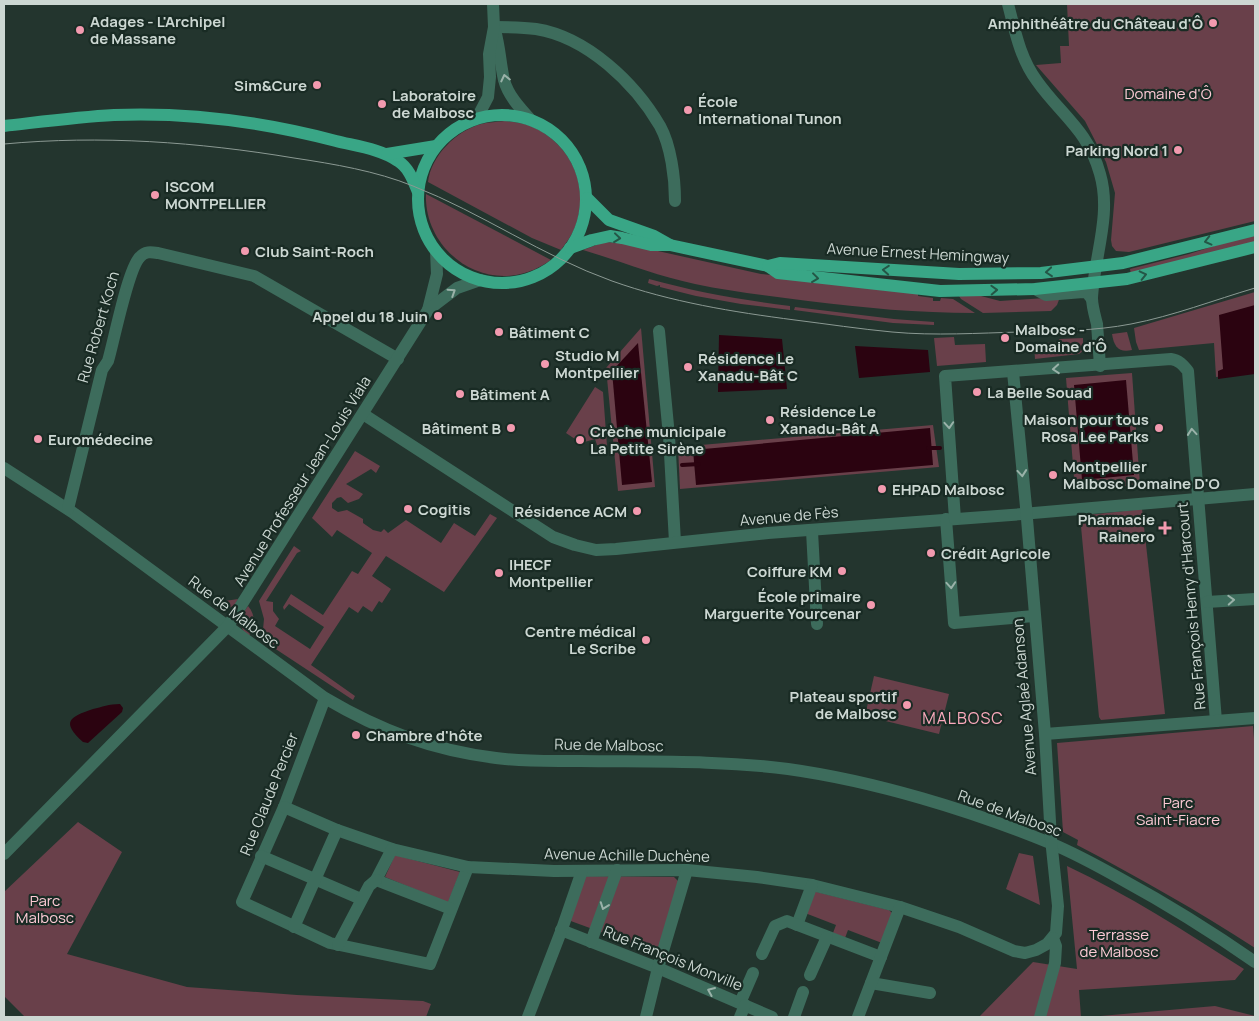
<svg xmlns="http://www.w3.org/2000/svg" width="1259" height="1021" font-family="Manrope,sans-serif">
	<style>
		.green { fill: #69404a }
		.water { fill: #2b0310 }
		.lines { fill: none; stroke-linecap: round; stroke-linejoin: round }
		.stream { stroke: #2b0310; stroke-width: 4 }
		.minor { stroke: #3d6c5c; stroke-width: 12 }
		.major { stroke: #39a686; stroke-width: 12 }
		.tram { stroke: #8b9993; stroke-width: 1 }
		.oneway { stroke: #9ab2a9 }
		.oneway2 { stroke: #245646 }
		.poi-dot { fill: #f29aaf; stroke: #192b24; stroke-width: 2 }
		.labels { text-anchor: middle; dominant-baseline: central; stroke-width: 4.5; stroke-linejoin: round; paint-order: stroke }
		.poi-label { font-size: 15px; font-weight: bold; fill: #ccd7d2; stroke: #192b24; text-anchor: start }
		.park-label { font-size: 15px; fill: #fdcad5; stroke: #192b24 }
		.street-label { font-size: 15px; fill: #ccd7d2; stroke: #192b24 }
		.neighbourhood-label { font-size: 16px; letter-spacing: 1px; fill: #fcaabd; stroke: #192b24 }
	</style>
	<rect width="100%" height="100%" fill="#23352e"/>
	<!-- green -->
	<g class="green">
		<polygon points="1067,4 1255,4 1255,221 1129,252 1116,251 1112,246 1111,240 1115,193 1106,162 1085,121 1036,65 1061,63 1060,46 1069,46"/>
		<path d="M505 121C513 122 523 123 531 126 570 143 591 186 575 227 572 235 566 243 561 250L532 238 428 182C431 156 456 131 481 124 489 122 497 122 505 121Z"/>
		<path d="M426 194 551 260C541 267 528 273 516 275 468 283 424 242 426 194Z"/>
		<polygon points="1255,233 1255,243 1131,275 1130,269 1189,254"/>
		<path d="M604 242 622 243 761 274 918 293V296L933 298V301H940L941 298 953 299 975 313C917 313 865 308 808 301 770 296 733 292 695 284 657 276 620 261 583 250Z"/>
		<path d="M649 279C696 292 742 300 790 306V310L741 304 696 296 660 287V285L657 286 648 283Z"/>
		<polygon points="1255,292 1255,373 1216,377 1214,343 1139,350 1136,342 1134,328"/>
		<polygon points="959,296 981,296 1000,301 1060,297 1057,305 1051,311 983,313 961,299"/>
		<polygon points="795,307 894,319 934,322 934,325 893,323 794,310"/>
		<polygon points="641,328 655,487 618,491 606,368"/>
		<path d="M1127 332 1132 350C1119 353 1114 347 1112 334Z"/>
		<polygon points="954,337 955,345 985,344 986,362 937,366 934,338"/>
		<polygon points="1083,338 1083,351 1079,354 1035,359 1034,344 1058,342 1059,339"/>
		<polygon points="1132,373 1140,485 1075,490 1066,378"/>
		<polygon points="595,387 603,392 607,446 597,445 595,439 581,443 566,433"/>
		<polygon points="933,425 939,467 680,489 678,447"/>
		<polygon points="355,451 380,466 376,473 371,469 346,484 363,494 359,499 348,503 341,497 337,498 332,503 332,508 338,512 347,510 363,519 363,523 373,530 381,532 384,529 388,533 406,520 441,543 454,523 475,536 490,514 497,518 444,592 386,556 372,576 391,589 382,603 379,601 372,612 363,606 358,613 349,607 311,665 355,696 353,700 262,640 264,619 259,601 294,546 301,551 297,553 266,601 273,602 273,611 279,619 275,626 310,649 324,627 289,604 284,610 283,607 291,594 323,615 352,571 358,574 372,553 337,530 332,537 312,518"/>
		<polygon points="1142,509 1165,714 1101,720 1099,717 1080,516"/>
		<polygon points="238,599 235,605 225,610 215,608 225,601"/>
		<path d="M248 606C256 615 256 628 248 637 238 626 239 618 248 606Z"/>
		<polygon points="874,676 949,694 939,734 865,716"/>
		<path d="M1253 726 1255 751V948C1198 911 1138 877 1077 845L1078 840 1063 832 1057 743Z"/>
		<polygon points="78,822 122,852 67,954 187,987 297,995 423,1001 431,1004 426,1017 25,1017 4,996 4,892"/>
		<polygon points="1019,853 1033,856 1040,905 1006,889"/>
		<polygon points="395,855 460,872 448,903 385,877"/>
		<path d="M1067 866C1129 895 1186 932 1244 969L1235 980 1079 990 1081 1017H979L1033 962 1077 969Z"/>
		<polygon points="584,876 674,877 679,882 661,954 568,920"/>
		<polygon points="813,891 889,910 893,914 882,943 848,930 845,938 833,933 836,925 805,913"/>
		<polygon points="1215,1006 1255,1016 1255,1017 1089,1017"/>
	</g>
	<!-- water -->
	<g class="water">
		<polygon points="1255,305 1255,374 1218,379 1218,371 1223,369 1219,315"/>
		<polygon points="719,335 782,339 787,389 718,392"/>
		<polygon points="638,343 652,482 622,485 612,371"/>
		<polygon points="855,346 928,350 930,372 859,378"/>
		<polygon points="1126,380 1134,475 1082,480 1074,385"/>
		<polygon points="930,428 933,465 696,485 693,450"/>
		<path d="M120 704 123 708 122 712 88 743 83 742C61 722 69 717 93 709 102 707 109 704 120 704Z"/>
	</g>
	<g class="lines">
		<!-- stream -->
		<g class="stream">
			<polyline points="928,448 940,448"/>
			<polyline points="682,465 699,464"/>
		</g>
		<!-- minor -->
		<g class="minor">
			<path d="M1008 4C1015 31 1020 58 1037 81 1061 115 1088 130 1100 174 1112 215 1094 257 1092 298 1092 306 1095 316 1097 324 1098 338 1099 352 1100 366"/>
			<path d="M494 27C508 27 523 27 536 29 587 37 635 83 660 126 671 146 675 178 675 201"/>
			<path d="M495 30C500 48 500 62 504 80 508 95 519 107 530 119"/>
			<polyline points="477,118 488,97 490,77 489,54 494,27 493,4"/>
			<polyline points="1035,289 1046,295 1083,292 1087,293 1092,299"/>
			<polyline points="428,310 437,274 436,251"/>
			<polyline points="659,331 669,436 675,542"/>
			<polyline points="363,414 553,537 575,545 596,550 616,549 768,533 1011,515 1255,494"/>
			<path d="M4 468 72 512 325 698C381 731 432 750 496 758 524 762 553 761 580 761 650 762 719 760 788 769 874 781 970 810 1050 843 1074 853 1098 866 1121 879 1167 904 1212 932 1255 962"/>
			<path d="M68 509 102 370 108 361C114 341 128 268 140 257 145 251 151 252 158 253L254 276 398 359"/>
			<polyline points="946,519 954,623 1034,616"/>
			<path d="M955 519 945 376 1171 359C1179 360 1183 365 1188 371L1216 721"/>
			<polyline points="812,531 817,624"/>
			<polyline points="1207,602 1255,599"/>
			<polyline points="325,698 284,807 242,902 330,943 430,964 468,867"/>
			<polyline points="1045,734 1255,718"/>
			<polyline points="284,807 337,830 392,849 468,867 554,871 687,870 757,877 812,885 900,907 959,927 1014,951 1025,953 1036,950 1047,944 1056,933 1058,906 1051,839 1045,734 1026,507 1013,372"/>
			<polyline points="392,849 376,880 451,909"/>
			<polyline points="4,854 228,626 428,310 457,288 480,280"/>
			<polyline points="261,856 361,899"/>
			<polyline points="797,925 812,885"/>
			<polyline points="294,927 337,830"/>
			<polyline points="561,930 658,968 772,1017"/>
			<polyline points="591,942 617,870"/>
			<polyline points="338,945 369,886 376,880"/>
			<polyline points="762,954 775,926 787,921 881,957"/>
			<polyline points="810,975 827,937"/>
			<polyline points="871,983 930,993"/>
			<polyline points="740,1003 753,973"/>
			<polyline points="528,1017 562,929 582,871"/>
			<polyline points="646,1017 658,968 687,870"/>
			<polyline points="740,1017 745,1005"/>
			<polyline points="794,1017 803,992"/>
			<polyline points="858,1017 900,907"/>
			<polyline points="1040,1017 1055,963 1056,946 1053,938"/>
		</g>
		<!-- major -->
		<g class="major">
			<circle cx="502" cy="199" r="84"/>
			<path d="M4 126C40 122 77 117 114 115 188 112 264 122 336 141 356 146 381 149 398 161 409 168 413 180 418 192"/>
			<polyline points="387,154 436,146"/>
			<polyline points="587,198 609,220 654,236 670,245"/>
			<polyline points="570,248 592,240 610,236 622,238 651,245 670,245 768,266 778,273 940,291 1035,289 1127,279 1255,247"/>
			<polyline points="768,266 780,263 959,274 1041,273 1123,263 1255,230"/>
		</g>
		<!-- tram -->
		<path class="tram" d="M4 144C101 135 198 142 294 158 334 164 376 171 413 186 482 213 542 256 612 281 671 302 733 312 795 320 827 324 860 329 892 332 935 336 978 333 1021 332 1058 331 1095 331 1131 324 1173 316 1214 300 1255 288"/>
	</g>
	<!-- one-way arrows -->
	<defs><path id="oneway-chevron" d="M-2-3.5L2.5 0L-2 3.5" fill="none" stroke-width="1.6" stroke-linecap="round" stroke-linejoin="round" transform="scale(1.25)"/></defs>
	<g class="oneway">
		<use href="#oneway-chevron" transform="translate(505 78) rotate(-103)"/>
		<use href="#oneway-chevron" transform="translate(452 292) rotate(-33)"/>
		<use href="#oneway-chevron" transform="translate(1056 369) rotate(176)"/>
		<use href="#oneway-chevron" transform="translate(949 425) rotate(86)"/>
		<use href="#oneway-chevron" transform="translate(1192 432) rotate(-95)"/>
		<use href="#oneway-chevron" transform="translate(1022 473) rotate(85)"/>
		<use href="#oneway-chevron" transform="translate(951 585) rotate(86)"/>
		<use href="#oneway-chevron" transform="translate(1231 600) rotate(-3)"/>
		<use href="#oneway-chevron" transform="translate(604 906) rotate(110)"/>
		<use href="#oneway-chevron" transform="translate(711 991) rotate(-157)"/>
	</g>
	<g class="oneway2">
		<use href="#oneway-chevron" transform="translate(617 238) rotate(6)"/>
		<use href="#oneway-chevron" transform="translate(1208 241) rotate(166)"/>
		<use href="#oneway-chevron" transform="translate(886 270) rotate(-176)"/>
		<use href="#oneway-chevron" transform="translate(1049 272) rotate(175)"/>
		<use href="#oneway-chevron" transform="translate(1143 275) rotate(-13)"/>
		<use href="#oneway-chevron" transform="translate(815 278) rotate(7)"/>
		<use href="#oneway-chevron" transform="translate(994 290) rotate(-2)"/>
	</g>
	<!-- markers -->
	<g class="poi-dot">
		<circle cx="1213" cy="23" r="5"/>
		<circle cx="80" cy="30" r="5"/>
		<circle cx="317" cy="85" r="5"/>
		<circle cx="382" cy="104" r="5"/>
		<circle cx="688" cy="110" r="5"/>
		<circle cx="1178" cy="150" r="5"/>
		<circle cx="155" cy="195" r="5"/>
		<circle cx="245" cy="251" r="5"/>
		<circle cx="438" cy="316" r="5"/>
		<circle cx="499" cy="332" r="5"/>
		<circle cx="1005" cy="338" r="5"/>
		<circle cx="545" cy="364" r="5"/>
		<circle cx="688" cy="367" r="5"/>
		<circle cx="977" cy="392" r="5"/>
		<circle cx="460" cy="394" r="5"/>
		<circle cx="770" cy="420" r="5"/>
		<circle cx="511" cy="428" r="5"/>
		<circle cx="1159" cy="428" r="5"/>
		<circle cx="38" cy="439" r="5"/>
		<circle cx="580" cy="440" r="5"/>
		<circle cx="1053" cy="475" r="5"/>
		<circle cx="882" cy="489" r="5"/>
		<circle cx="408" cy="509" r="5"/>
		<circle cx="637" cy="511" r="5"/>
		<path d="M1162.5 520.5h5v5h5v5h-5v5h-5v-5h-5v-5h5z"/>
		<circle cx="931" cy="553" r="5"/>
		<circle cx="842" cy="571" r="5"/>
		<circle cx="499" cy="573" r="5"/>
		<circle cx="871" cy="605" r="5"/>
		<circle cx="646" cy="640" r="5"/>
		<circle cx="907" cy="705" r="5"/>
		<circle cx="356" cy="735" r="5"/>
	</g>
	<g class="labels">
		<!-- poi labels -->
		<g class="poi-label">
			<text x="90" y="21">Adages - L'Archipel<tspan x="90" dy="17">de Massane</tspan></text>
			<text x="1203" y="23" text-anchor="end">Amphithéâtre du Château d'Ô</text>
			<text x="307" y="85" text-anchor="end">Sim&amp;Cure</text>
			<text x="392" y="95">Laboratoire<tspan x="392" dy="17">de Malbosc</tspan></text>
			<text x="698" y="101">École<tspan x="698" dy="17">International Tunon</tspan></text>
			<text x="1168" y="150" text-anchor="end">Parking Nord 1</text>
			<text x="165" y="186">ISCOM<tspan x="165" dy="17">MONTPELLIER</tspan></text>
			<text x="255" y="251">Club Saint-Roch</text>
			<text x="428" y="316" text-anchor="end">Appel du 18 Juin</text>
			<text x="1015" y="329">Malbosc -<tspan x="1015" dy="17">Domaine d'Ô</tspan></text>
			<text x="509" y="332">Bâtiment C</text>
			<text x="555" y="355">Studio M<tspan x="555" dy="17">Montpellier</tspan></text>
			<text x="698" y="358">Résidence Le<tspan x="698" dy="17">Xanadu-Bât C</tspan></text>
			<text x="987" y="392">La Belle Souad</text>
			<text x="470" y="394">Bâtiment A</text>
			<text x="780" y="411">Résidence Le<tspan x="780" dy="17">Xanadu-Bât A</tspan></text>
			<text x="1149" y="419" text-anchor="end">Maison pour tous<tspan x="1149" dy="17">Rosa Lee Parks</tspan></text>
			<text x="501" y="428" text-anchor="end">Bâtiment B</text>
			<text x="590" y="431">Crèche municipale<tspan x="590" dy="17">La Petite Sirène</tspan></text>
			<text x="48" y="439">Euromédecine</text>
			<text x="1063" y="466">Montpellier<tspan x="1063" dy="17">Malbosc Domaine D'O</tspan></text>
			<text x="892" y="489">EHPAD Malbosc</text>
			<text x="418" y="509">Cogitis</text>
			<text x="627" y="511" text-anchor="end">Résidence ACM</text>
			<text x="1155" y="519" text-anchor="end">Pharmacie<tspan x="1155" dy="17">Rainero</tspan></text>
			<text x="941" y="553">Crédit Agricole</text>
			<text x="509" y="564">IHECF<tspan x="509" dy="17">Montpellier</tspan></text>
			<text x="832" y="571" text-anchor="end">Coiffure KM</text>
			<text x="861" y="596" text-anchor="end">École primaire<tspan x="861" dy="17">Marguerite Yourcenar</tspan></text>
			<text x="636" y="631" text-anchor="end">Centre médical<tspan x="636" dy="17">Le Scribe</tspan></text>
			<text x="897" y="696" text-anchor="end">Plateau sportif<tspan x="897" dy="17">de Malbosc</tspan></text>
			<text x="366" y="735">Chambre d'hôte</text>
		</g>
		<!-- park labels -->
		<g class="park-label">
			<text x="1168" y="93">Domaine d'Ô</text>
			<text x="1178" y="802">Parc<tspan x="1178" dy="17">Saint-Fiacre</tspan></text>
			<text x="45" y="900">Parc<tspan x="45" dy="17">Malbosc</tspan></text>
			<text x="1119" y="934">Terrasse<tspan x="1119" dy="17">de Malbosc</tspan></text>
		</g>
		<!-- street labels -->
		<g class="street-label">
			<text transform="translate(918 253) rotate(3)">Avenue Ernest Hemingway</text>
			<text transform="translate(98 327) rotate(-74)">Rue Robert Koch</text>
			<text transform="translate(302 481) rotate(-58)">Avenue Professeur Jean-Louis Viala</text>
			<text transform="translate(789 516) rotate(-5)">Avenue de Fès</text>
			<text transform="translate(1191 606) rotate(-95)">Rue François Henry d'Harcourt</text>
			<text transform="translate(234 612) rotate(37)">Rue de Malbosc</text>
			<text transform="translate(1024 697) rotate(-95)">Avenue Aglaé Adanson</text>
			<text transform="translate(609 745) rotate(1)">Rue de Malbosc</text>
			<text transform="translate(269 794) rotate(-68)">Rue Claude Percier</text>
			<text transform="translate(1010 813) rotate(20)">Rue de Malbosc</text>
			<text transform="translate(627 855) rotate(1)">Avenue Achille Duchène</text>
			<text transform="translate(673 958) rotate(22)">Rue François Monville</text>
		</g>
		<!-- neighbourhood labels -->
		<g class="neighbourhood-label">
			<text x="963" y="718">MALBOSC</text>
		</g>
	</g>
	<!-- border -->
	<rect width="1259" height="1021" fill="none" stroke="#ccd7d2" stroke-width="10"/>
</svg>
